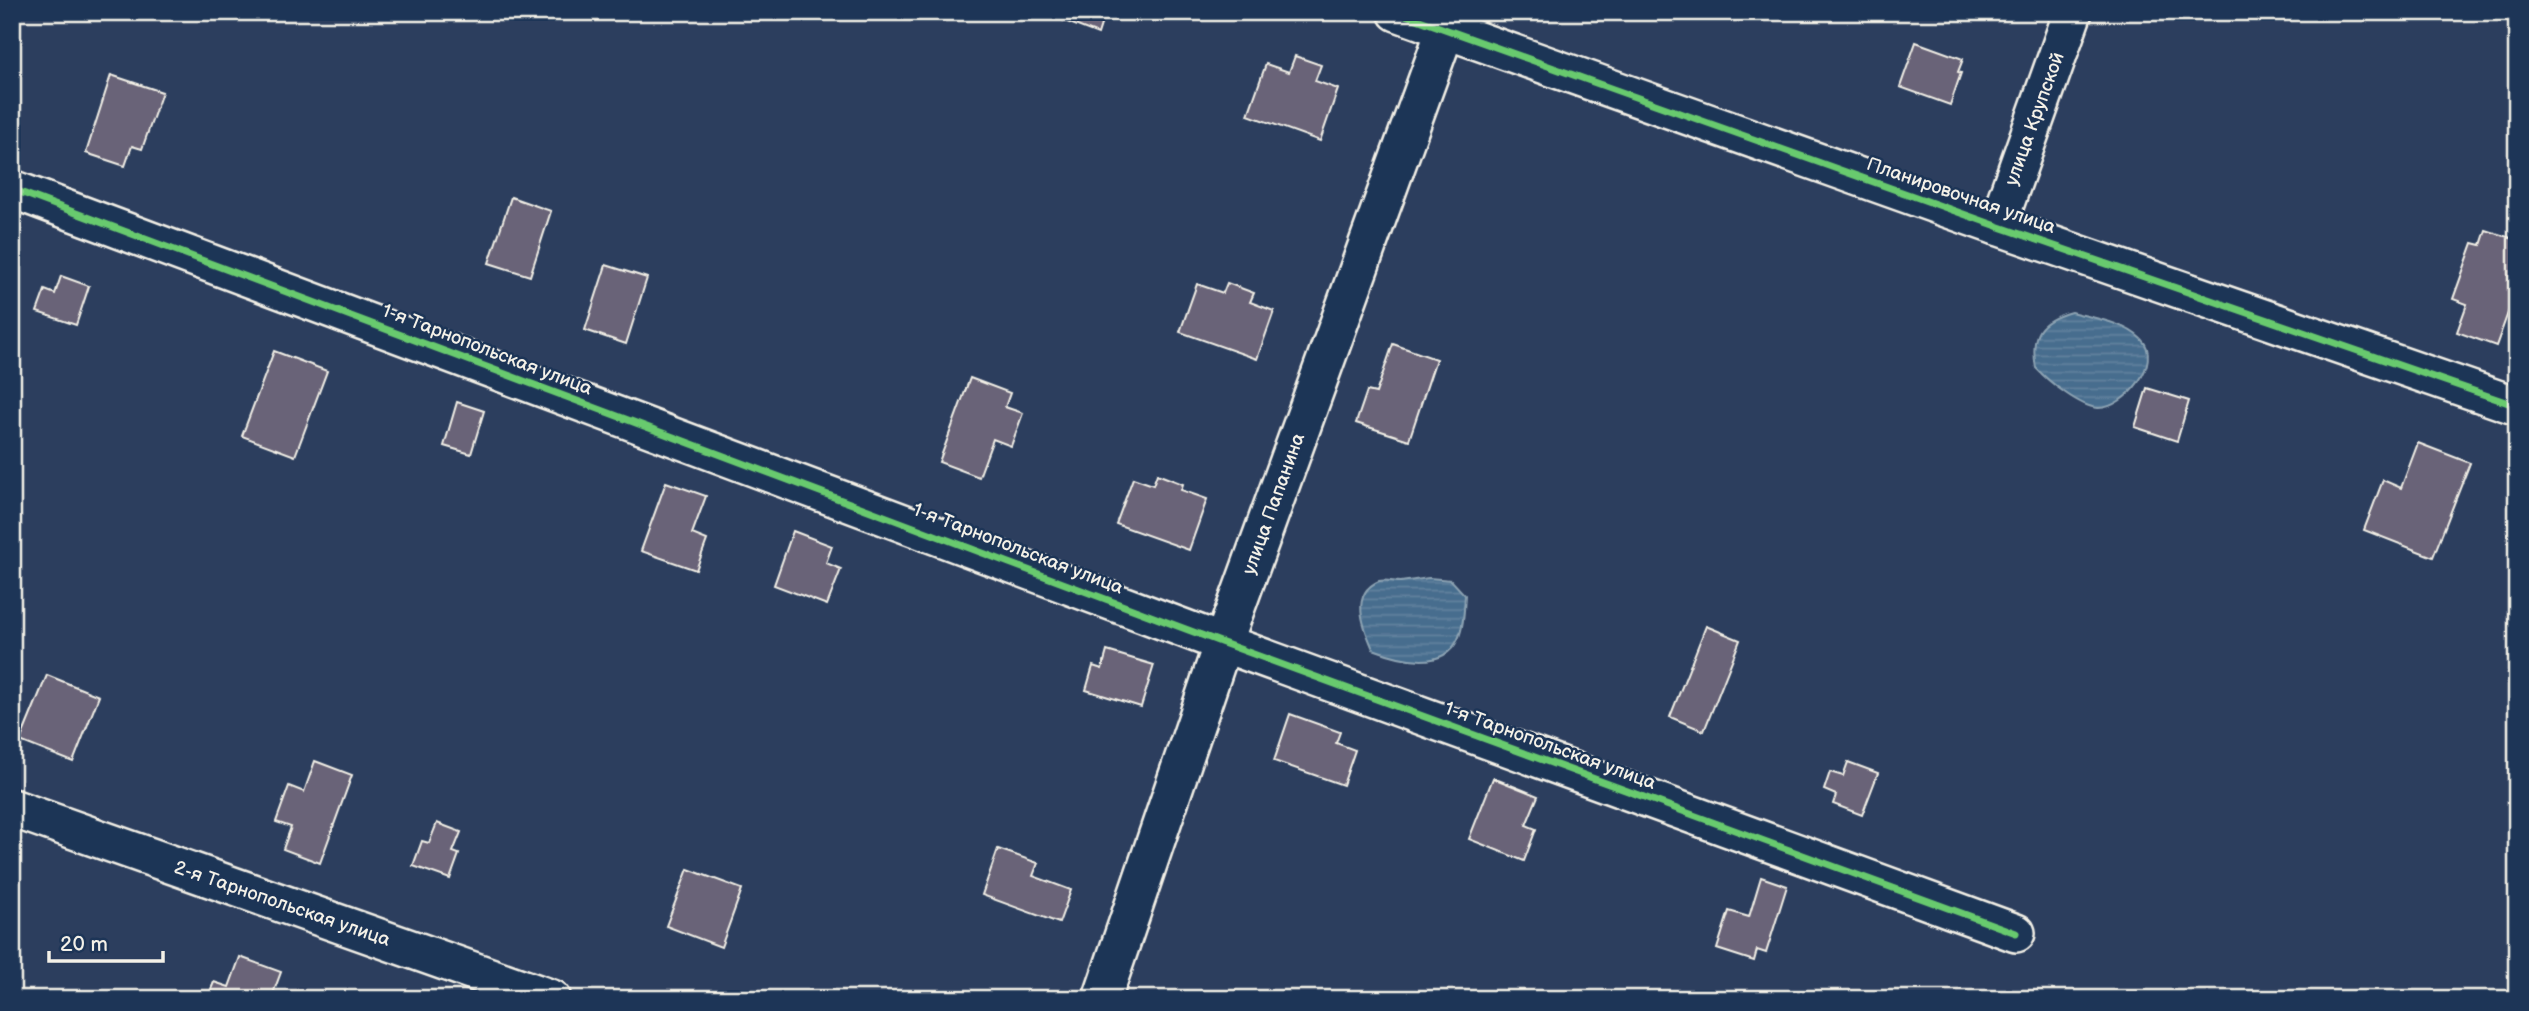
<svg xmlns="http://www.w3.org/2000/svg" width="2529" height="1011" font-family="'Balsamiq Sans',sans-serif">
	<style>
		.water { fill: url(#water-rules); stroke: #8ca2b2; stroke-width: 2 }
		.building { fill: #696478; stroke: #f4f1e8; stroke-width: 2 }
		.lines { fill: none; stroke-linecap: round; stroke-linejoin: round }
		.street-casing { stroke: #f4f1e8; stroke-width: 42 }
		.street { stroke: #1d3557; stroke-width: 37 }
		.cycleway-casing { stroke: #1d3557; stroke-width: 11 }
		.cycleway { stroke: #67ca6e; stroke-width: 7 }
		.labels { text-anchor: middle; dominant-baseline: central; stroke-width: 5; stroke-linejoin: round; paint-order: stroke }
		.street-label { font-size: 19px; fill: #f4f1e8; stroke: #1d3557 }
	</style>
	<defs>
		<pattern id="water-rules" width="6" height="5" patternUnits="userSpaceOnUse" patternTransform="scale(1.75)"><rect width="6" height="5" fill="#476d8e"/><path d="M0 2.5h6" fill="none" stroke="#62829e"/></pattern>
	</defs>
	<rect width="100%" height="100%" fill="#2c3e5e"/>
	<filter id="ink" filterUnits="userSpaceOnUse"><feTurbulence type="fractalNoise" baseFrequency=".0143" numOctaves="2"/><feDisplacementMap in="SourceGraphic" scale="14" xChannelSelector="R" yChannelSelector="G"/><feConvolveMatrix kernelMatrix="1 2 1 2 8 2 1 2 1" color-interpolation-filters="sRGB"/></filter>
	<g filter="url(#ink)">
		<!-- water -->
		<g class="water">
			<path d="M2071 312C2093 318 2124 322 2141 339 2164 361 2125 409 2098 408 2080 407 2048 381 2036 368 2030 334 2039 321 2071 312Z"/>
			<path d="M1429 578 1451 580 1465 595C1464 609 1464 626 1458 639 1443 672 1399 659 1373 649 1364 628 1349 594 1379 581 1386 579 1394 582 1401 582 1411 581 1420 579 1429 578Z"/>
		</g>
		<!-- building -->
		<g class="building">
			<polygon points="1041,12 1105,12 1098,34"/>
			<polygon points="1916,42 1963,59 1958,72 1961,73 1950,105 1900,87"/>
			<polygon points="1295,56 1321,65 1315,81 1338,89 1320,141 1248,115 1266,64 1289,72"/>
			<polygon points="111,75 162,92 142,149 132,146 125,166 86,153"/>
			<polygon points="511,197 551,211 530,276 489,263"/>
			<polygon points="2486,230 2517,240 2517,288 2496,346 2457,332 2467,304 2453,299 2473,243 2481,245"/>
			<polygon points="606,265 647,278 626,344 585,330"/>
			<polygon points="61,276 89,286 76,325 37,312 45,290 55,294"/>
			<polygon points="1227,283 1254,293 1250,302 1274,311 1257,359 1180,332 1197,284 1223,293"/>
			<polygon points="1393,344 1436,359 1409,440 1356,423 1367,391 1376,393"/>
			<polygon points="274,351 327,371 295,456 242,436"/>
			<polygon points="970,378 1010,393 1005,407 1023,413 1011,446 993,439 979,477 939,462"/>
			<polygon points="2147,388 2189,401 2177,441 2135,427"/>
			<polygon points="457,402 484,411 471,454 444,446"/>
			<polygon points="2418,443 2470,463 2433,557 2364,530 2383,480 2401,488"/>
			<polygon points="1157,474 1183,484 1181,490 1207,499 1189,550 1116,524 1133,478 1153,485"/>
			<polygon points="666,482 706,496 692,534 707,540 696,570 641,551"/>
			<polygon points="793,531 832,546 826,563 841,569 827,605 774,585"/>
			<polygon points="1706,626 1740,640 1704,731 1670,717"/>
			<polygon points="1107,651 1154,665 1141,707 1086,690 1093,666 1102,669"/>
			<polygon points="47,675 99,696 73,762 20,741"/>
			<polygon points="1290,714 1340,732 1336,743 1355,750 1343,785 1274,761"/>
			<polygon points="315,761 352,775 320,863 283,849 291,827 276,822 289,786 304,792"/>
			<polygon points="1848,762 1878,773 1862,815 1833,804 1836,795 1824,790 1830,772 1843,776"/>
			<polygon points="1493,778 1538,796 1526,825 1536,829 1524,861 1469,839"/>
			<polygon points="437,823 461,832 453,852 459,854 450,879 413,866 422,841 429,843"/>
			<polygon points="998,849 1038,863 1033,876 1071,890 1059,923 982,895"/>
			<polygon points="688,869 742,889 721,947 666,926"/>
			<polygon points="1761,877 1787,886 1766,953 1757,950 1754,961 1717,949 1729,911 1749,917"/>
			<polygon points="240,957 281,972 271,999 207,999 214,982 229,987"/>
		</g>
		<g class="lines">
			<defs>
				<g id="street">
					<polyline points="1397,12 1997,226 2517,406"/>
					<polyline points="12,189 1223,643 2016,933"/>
					<polyline points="1997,226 2073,12"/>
					<polyline points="12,808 552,999"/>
					<polyline points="1102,999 1223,643 1452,12"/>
				</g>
			</defs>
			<!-- street casing -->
			<use href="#street" class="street-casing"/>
			<!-- street -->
			<use href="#street" class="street"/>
			<defs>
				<g id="cycleway">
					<polyline points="1397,12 1997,226 2517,406"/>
					<polyline points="12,189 1223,643 2016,933"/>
				</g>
			</defs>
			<!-- cycleway casing -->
			<use href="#cycleway" class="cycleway-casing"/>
			<!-- cycleway -->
			<use href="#cycleway" class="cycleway"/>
		</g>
	</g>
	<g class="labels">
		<!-- street labels -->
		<g class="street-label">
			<text transform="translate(2035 119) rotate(-70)">улица Крупской</text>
			<text transform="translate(1961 196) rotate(19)">Планировочная улица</text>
			<text transform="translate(487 350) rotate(21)">1-я Тарнопольская улица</text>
			<text transform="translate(1274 504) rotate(-70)">улица Папанина</text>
			<text transform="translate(1018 549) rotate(21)">1-я Тарнопольская улица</text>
			<text transform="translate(1550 746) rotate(20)">1-я Тарнопольская улица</text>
			<text transform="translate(282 904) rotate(19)">2-я Тарнопольская улица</text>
		</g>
	</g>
	<!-- margin -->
	<rect width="2529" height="1011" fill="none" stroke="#1d3557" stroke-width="42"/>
	<rect x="21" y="21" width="2487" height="969" fill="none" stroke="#f4f1e8" stroke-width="2.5" filter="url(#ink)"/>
	<!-- scale -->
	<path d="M49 951v10h114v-10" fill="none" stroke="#f4f1e8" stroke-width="3.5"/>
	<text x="60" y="951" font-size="21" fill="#f4f1e8" stroke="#1d3557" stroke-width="5" paint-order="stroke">20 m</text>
</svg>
